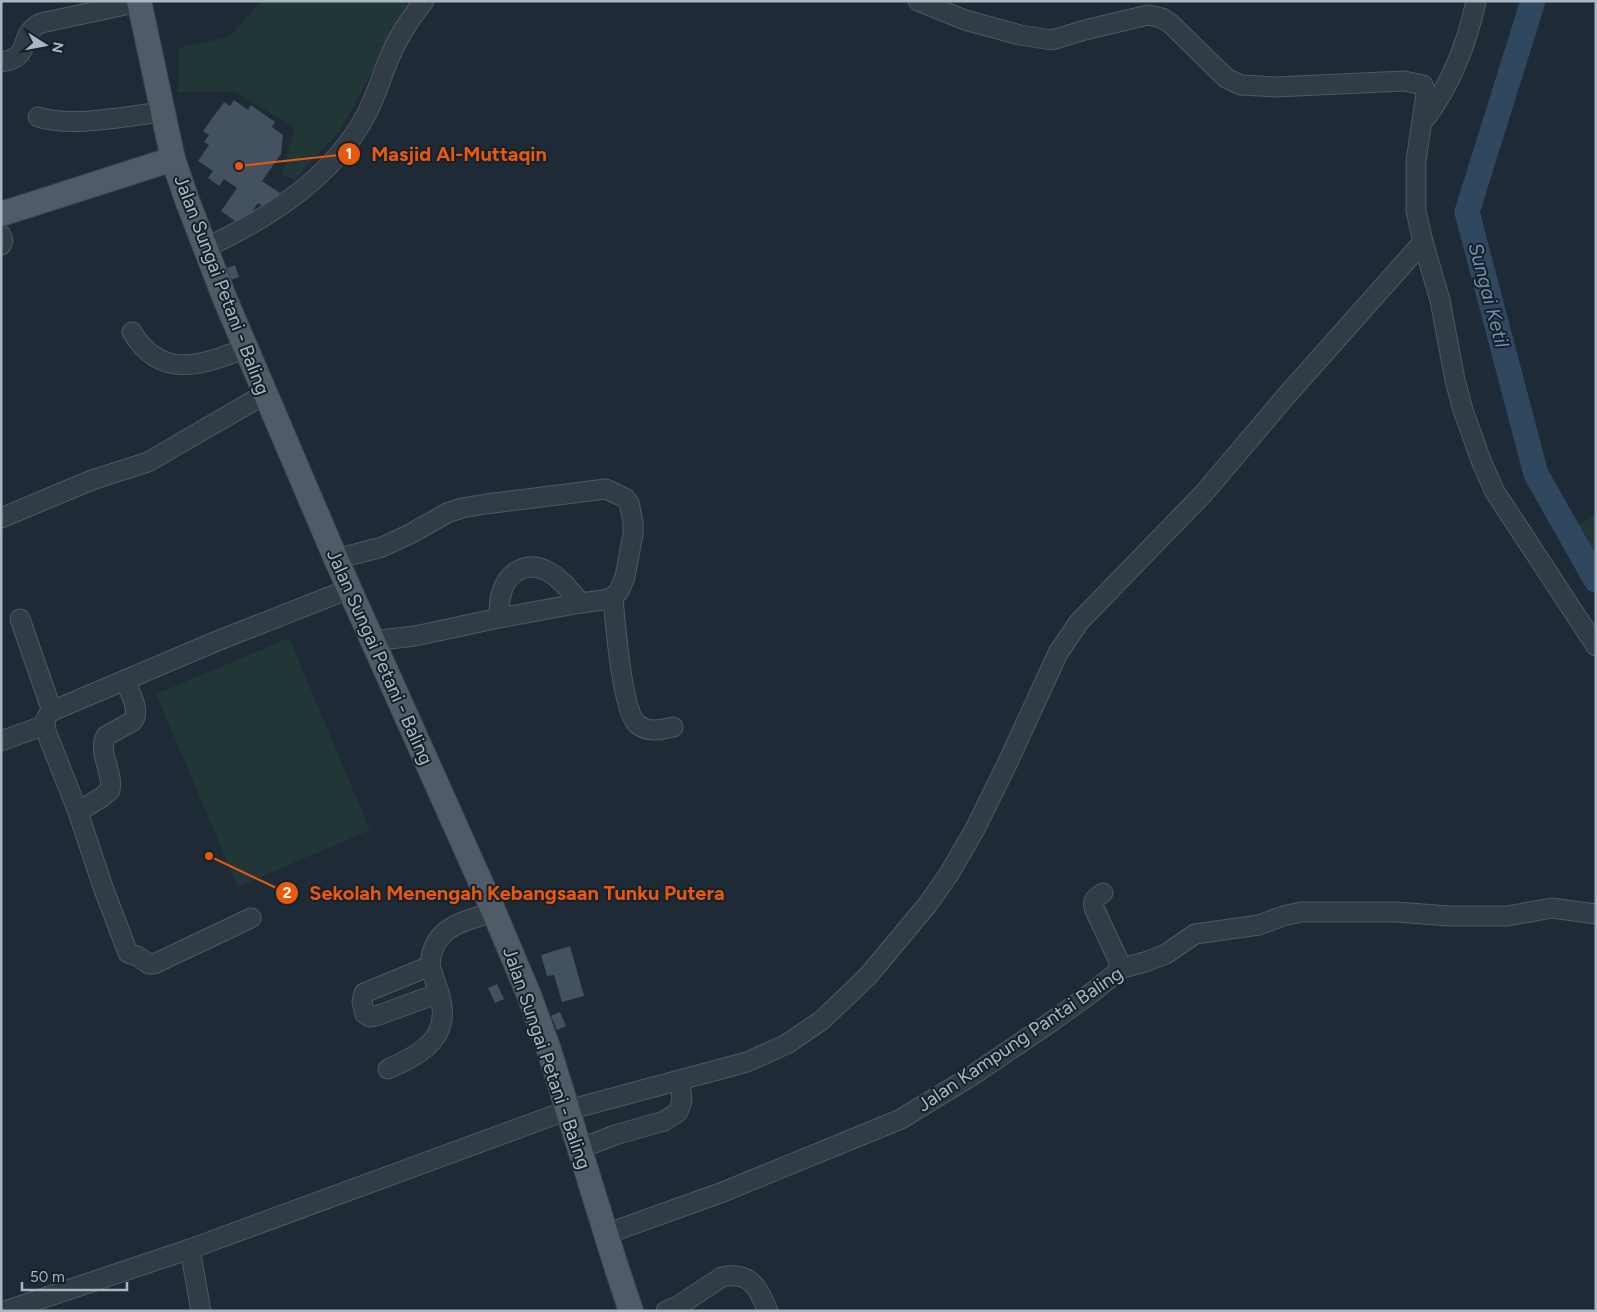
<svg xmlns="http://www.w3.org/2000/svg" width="1597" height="1312" font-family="Figtree,sans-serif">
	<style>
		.green { fill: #203637 }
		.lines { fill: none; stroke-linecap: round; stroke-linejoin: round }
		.river { stroke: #2f475f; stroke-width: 25 }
		.building { fill: #435161 }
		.minor-casing { stroke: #4f5965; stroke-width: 21 }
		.major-casing { stroke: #3b4550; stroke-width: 26 }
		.minor { stroke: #313c47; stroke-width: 19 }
		.major { stroke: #4f5b67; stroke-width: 24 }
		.labels { text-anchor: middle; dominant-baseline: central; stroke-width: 4; stroke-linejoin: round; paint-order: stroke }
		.street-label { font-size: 19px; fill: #abb6c4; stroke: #17212b }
		.water-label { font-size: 20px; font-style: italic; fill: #718faf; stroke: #17212b }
		.leader { fill: none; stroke: #e8590c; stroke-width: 2 }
		.callout-dot { fill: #e8590c; stroke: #17212b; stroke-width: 2 }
		.mark-label { font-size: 15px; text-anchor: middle; font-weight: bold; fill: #fff }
		.callout-label { font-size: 20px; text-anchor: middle; font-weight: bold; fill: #e8590c; stroke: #17212b; stroke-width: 4; stroke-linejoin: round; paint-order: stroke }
	</style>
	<rect width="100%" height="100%" fill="#1e2a36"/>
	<!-- green -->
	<g class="green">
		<polygon points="261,1 413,1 376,65 341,129 295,180 282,175 295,128 235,92 178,92 178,48 229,37"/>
		<polygon points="1596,513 1596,555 1578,525"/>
		<polygon points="289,638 370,830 238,887 156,694"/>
	</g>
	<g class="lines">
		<!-- river -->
		<polyline class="river" points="1533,1 1467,212 1536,474 1596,580"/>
	</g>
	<!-- building -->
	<g class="building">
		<polygon points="234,100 248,110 251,105 275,122 272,127 283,135 281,154 262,181 280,193 268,210 258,203 242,226 221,211 237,188 224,179 219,186 208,178 213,171 198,161 209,145 204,142 209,135 203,131 224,102 230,106"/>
		<polygon points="235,265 239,277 230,280 225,269"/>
		<polygon points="570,946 584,996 562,1002 554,975 547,976 541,955"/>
		<polygon points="497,984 504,999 495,1003 488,988"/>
		<polygon points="560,1012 566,1026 557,1030 551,1016"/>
	</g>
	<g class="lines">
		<defs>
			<g id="minor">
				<polyline points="918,1 965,20 1020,35 1052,40 1085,30 1148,15 1162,18 1171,24 1226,78 1241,85 1275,87 1404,81 1423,85 1426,94 1416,161 1416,211 1423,242 1440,300 1455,380 1463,410 1482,463 1495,492 1596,646"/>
				<path d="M1 62C34 58 16 35 41 23L139 2"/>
				<path d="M38 117C73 128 126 116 163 112"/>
				<path d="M1425 119C1451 84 1467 44 1476 1"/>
				<polyline points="1,235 3,241 1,245"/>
				<path d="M205 248C267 219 333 178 366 115 377 95 382 73 392 52 400 33 412 17 424 1"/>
				<path d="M132 332C161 381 203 365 246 348"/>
				<polyline points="1,518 92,480 148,462 265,394"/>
				<polyline points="336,559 382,547 410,534 447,513 462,508 486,504 606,489 625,498 629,503 633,522 633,534 625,577 619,591 613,597 603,600 581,603 499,618 415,636 372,641"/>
				<path d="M613 597C615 620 622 710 637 724 648 733 661 730 673 727"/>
				<path d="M499 618C499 610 499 602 501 595 506 573 526 560 547 571 561 578 571 592 581 603"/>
				<polyline points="20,619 52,711"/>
				<polyline points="1,741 45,725"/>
				<path d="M78 812 102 797 110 790C114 772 97 753 106 736L133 721C141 709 129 692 125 680"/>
				<path d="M1103 893C1097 897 1092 899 1094 908L1122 968"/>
				<path d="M251 918 154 964H149L137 956 128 953 103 887 78 812 46 731C44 722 45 717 52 711L217 641 349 589"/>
				<path d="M430 966 439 993 376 1016 370 1017 365 1014 362 1002 364 993 430 966C432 927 461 922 494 912"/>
				<path d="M388 1069C422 1054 453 1037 439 993"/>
				<polyline points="579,1149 615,1135 664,1121 678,1112 682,1101 680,1081"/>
				<polyline points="606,1234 723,1192 901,1119 973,1075 1051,1022 1094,991 1122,968 1145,962 1166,954 1195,934 1259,925 1283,916 1301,912 1396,912 1449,916 1507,916 1552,908 1596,914"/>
				<polyline points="190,1249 201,1311"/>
				<polyline points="5,1311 190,1249 568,1110 747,1062 787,1044 822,1020 868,976 928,904 949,874 975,829 1008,762 1058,653 1079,622 1204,493 1287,395 1423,242"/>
				<path d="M666 1311 678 1306 722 1277C751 1271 758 1288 768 1311"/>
			</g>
			<g id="major">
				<polyline points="139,1 173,159 187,200 225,299 336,559 494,912 529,995 549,1050 616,1266 631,1311"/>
				<polyline points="1,214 173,159"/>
			</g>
		</defs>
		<!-- minor casing -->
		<use href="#minor" class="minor-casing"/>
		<!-- major casing -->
		<use href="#major" class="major-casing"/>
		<!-- minor -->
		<use href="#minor" class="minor"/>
		<!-- major -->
		<use href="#major" class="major"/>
	</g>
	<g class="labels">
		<!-- street labels -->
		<g class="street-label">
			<text transform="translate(222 285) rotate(69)">Jalan Sungai Petani - Baling</text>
			<text transform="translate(380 657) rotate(66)">Jalan Sungai Petani - Baling</text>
			<text transform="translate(1020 1039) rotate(-34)">Jalan Kampung Pantai Baling</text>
			<text transform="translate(547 1058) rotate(71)">Jalan Sungai Petani - Baling</text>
		</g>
		<!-- water labels -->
		<g class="water-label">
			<text transform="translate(1489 295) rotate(75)">Sungai Ketil</text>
		</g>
	</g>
	<!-- callouts -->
	<path class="leader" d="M239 166L349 154M209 856L287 893"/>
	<g class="callout-dot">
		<circle cx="239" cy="166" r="5"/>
		<circle cx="209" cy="856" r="5"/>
		<circle cx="349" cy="154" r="12"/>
		<circle cx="287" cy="893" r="12"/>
	</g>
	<g class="mark-label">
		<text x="349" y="159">1</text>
		<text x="287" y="898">2</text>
	</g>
	<g class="callout-label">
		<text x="459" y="161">Masjid Al-Muttaqin</text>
		<text x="517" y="900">Sekolah Menengah Kebangsaan Tunku Putera</text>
	</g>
	<!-- border -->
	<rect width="1597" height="1312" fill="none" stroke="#abb6c4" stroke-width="5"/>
	<!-- north arrow -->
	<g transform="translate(45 45) rotate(101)" stroke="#17212b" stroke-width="4" paint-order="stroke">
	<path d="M0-4L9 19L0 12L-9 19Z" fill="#abb6c4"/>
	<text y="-8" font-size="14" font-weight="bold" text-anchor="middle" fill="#abb6c4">N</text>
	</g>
	<!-- scale -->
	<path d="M22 1282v8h105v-8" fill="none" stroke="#abb6c4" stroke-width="2.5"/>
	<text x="30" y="1282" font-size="15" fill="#abb6c4" stroke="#17212b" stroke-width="4" paint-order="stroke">50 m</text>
</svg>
